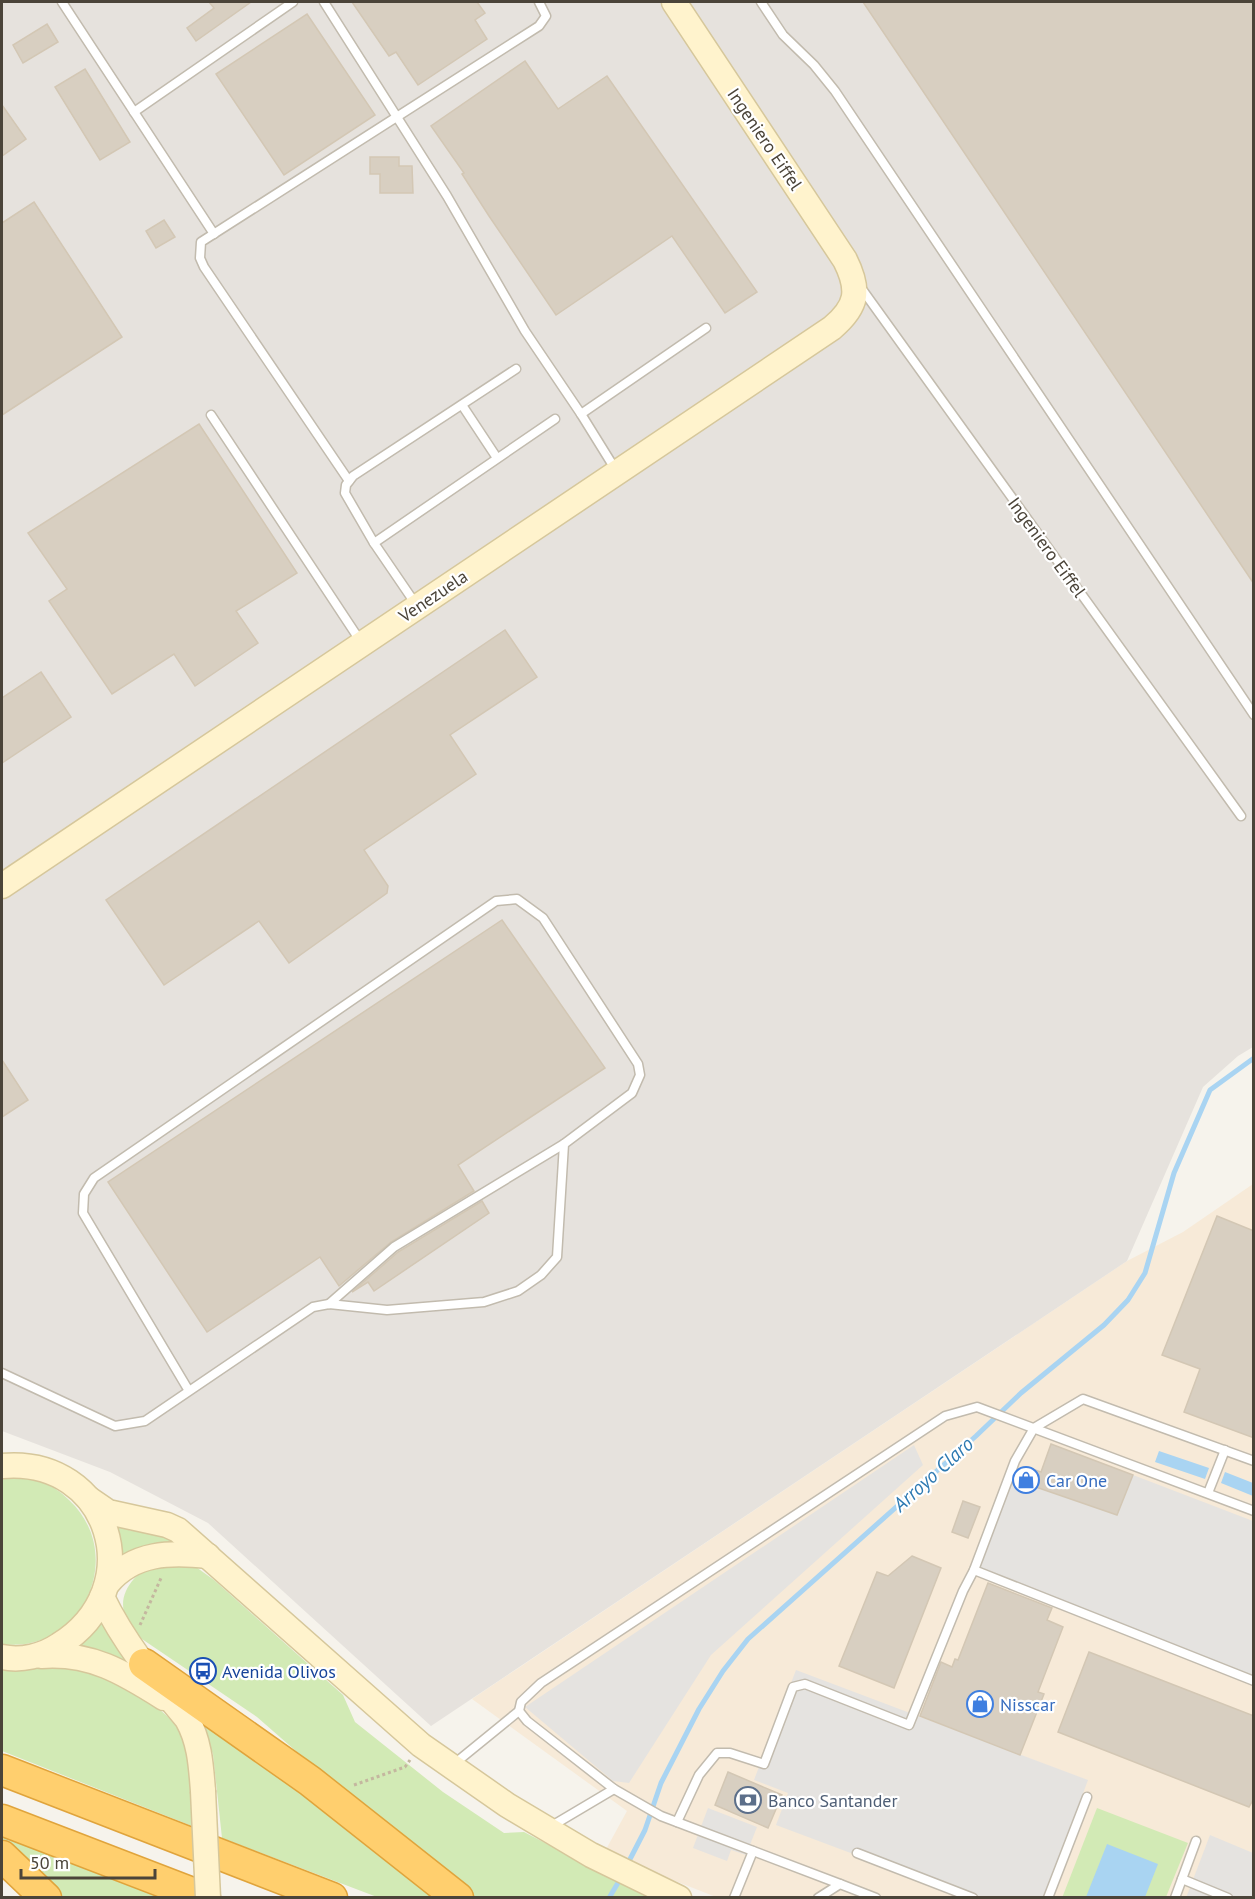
<svg xmlns="http://www.w3.org/2000/svg" width="1255" height="1899" font-family="'PT Sans',sans-serif">
	<style>
		.commercial { fill: #f7ead8 }
		.industrial { fill: #e6e2dd }
		.green { fill: #d2eab5 }
		.parking { fill: #e5e3e0 }
		.water { fill: #a9d4f2 }
		.lines { fill: none; stroke-linecap: round; stroke-linejoin: round }
		.stream { stroke: #a9d4f2; stroke-width: 5 }
		.building { fill: #d8cfc1; stroke: #d3c7b4; stroke-width: 1.5 }
		.lane-casing { stroke: #c2bbae; stroke-width: 11 }
		.secondary-casing { stroke: #d6c79b; stroke-width: 27 }
		.highway-casing { stroke: #e0a43c; stroke-width: 33 }
		.path { stroke: #c4b79f; stroke-width: 3; stroke-dasharray: 3 3; stroke-linecap: butt }
		.lane { stroke: #fff; stroke-width: 8 }
		.secondary { stroke: #fff3cd; stroke-width: 24 }
		.highway { stroke: #ffcf6e; stroke-width: 30 }
		.secondary-bridge-casing { stroke: #d6c79b; stroke-width: 27; stroke-linecap: butt }
		.secondary-bridge { stroke: #fff3cd; stroke-width: 24 }
		.labels { text-anchor: middle; dominant-baseline: central; stroke-width: 4.5; stroke-linejoin: round; paint-order: stroke }
		.street-label { font-size: 18px; fill: #4b4439; stroke: #fff }
		.shop-label { font-size: 18px; fill: #366cbe; stroke: #fff; text-anchor: start }
		.transit-label { font-size: 18px; fill: #164399; stroke: #fff; text-anchor: start }
		.service-label { font-size: 18px; fill: #4e5e75; stroke: #fff; text-anchor: start }
		.water-label { font-size: 20px; font-style: italic; fill: #2e7ab2; stroke: #fff }
	</style>
	<rect width="100%" height="100%" fill="#f6f3ec"/>
	<!-- commercial -->
	<polygon class="commercial" points="1253,1184 1253,1897 716,1897 604,1853 627,1811 472,1699 1127,1261 1183,1232"/>
	<!-- industrial -->
	<polygon class="industrial" points="2,2 1253,2 1253,1047 1238,1056 1203,1087 1127,1261 431,1726 208,1523 110,1472 2,1431"/>
	<!-- green -->
	<g class="green">
		<path d="M2 1477C12 1478 23 1477 34 1479 47 1482 60 1491 69 1500 128 1555 82 1655 2 1644Z"/>
		<path d="M115 1526 132 1531H144L180 1541C167 1542 154 1542 141 1547 134 1550 129 1557 120 1558Z"/>
		<path d="M157 1561 196 1567 214 1580 343 1695 355 1722 443 1792 504 1833 524 1832 649 1897H475L401 1843 257 1717 136 1635C133 1630 128 1624 126 1618 115 1593 137 1572 157 1561Z"/>
		<polygon points="102,1620 142,1672 103,1652 79,1646"/>
		<path d="M72 1663C101 1676 168 1703 181 1735 191 1757 190 1801 192 1826L2 1751V1669Z"/>
		<polygon points="193,1703 447,1897 377,1897 222,1838 213,1754"/>
		<polygon points="1097,1808 1188,1843 1166,1897 1062,1898"/>
		<polygon points="2,1835 167,1897 53,1897 2,1846"/>
	</g>
	<!-- parking -->
	<g class="parking">
		<polygon points="914,1445 923,1465 711,1655 629,1783 613,1781 525,1707"/>
		<polygon points="1010,1473 1117,1515 1133,1475 1253,1521 1253,1683 971,1573"/>
		<polygon points="796,1670 1088,1780 1044,1898 968,1897 776,1825 788,1793 754,1780"/>
		<polygon points="708,1808 757,1827 746,1855 731,1850 727,1861 693,1848"/>
		<polygon points="1210,1835 1253,1853 1253,1897 1186,1898"/>
	</g>
	<!-- water -->
	<g class="water">
		<polygon points="1159,1451 1209,1468 1205,1479 1155,1462"/>
		<polygon points="1225,1472 1253,1483 1253,1496 1221,1483"/>
		<polygon points="1107,1844 1158,1864 1145,1897 1086,1897"/>
	</g>
	<g class="lines">
		<!-- stream -->
		<g class="stream">
			<polyline points="627,1865 645,1830 661,1783 699,1709 723,1671 748,1639 976,1436 1021,1393 1104,1325 1128,1300 1145,1273 1174,1173 1210,1090 1254,1058"/>
			<polyline points="609,1898 622,1876"/>
		</g>
	</g>
	<!-- building -->
	<g class="building">
		<polygon points="209,2 251,2 196,41 187,28 214,8"/>
		<polygon points="352,2 477,2 485,13 475,20 487,39 418,85 396,52 389,56"/>
		<polygon points="863,2 1254,2 1254,584"/>
		<polygon points="307,14 375,115 284,175 216,74"/>
		<polygon points="47,24 58,42 23,63 13,45"/>
		<polygon points="525,61 558,109 607,76 757,292 725,313 672,236 556,315 489,216 462,174 464,173 431,126"/>
		<polygon points="85,69 130,142 100,160 55,87"/>
		<polygon points="2,105 26,139 2,156"/>
		<polygon points="370,157 399,157 399,166 412,166 413,193 380,193 380,174 370,174"/>
		<polygon points="34,202 122,337 2,415 2,223"/>
		<polygon points="164,220 175,237 156,248 146,231"/>
		<polygon points="199,424 297,573 236,611 258,643 195,686 174,654 112,694 49,601 67,589 28,533"/>
		<polygon points="505,630 537,677 450,735 476,774 364,850 388,886 387,893 289,963 259,921 164,985 106,900"/>
		<polygon points="41,672 71,717 2,763 2,698"/>
		<polygon points="502,920 605,1068 458,1165 474,1191 391,1242 339,1286 320,1257 207,1332 108,1182"/>
		<polygon points="2,1060 28,1100 2,1117"/>
		<polygon points="482,1201 489,1213 374,1291 368,1282 352,1292 398,1252"/>
		<polygon points="1217,1216 1254,1231 1254,1438 1184,1412 1200,1369 1162,1355"/>
		<polygon points="1051,1444 1133,1475 1117,1515 1030,1485 1035,1470 1041,1472"/>
		<polygon points="963,1501 980,1507 968,1538 952,1532"/>
		<polygon points="912,1556 941,1568 894,1688 839,1666 877,1572 888,1576"/>
		<polygon points="988,1583 1052,1608 1047,1620 1063,1627 1038,1692 1044,1694 1020,1755 920,1716 941,1662 952,1667 955,1659 958,1660"/>
		<polygon points="1089,1652 1254,1716 1254,1798 1249,1807 1058,1732"/>
		<polygon points="728,1772 782,1795 768,1828 715,1805"/>
	</g>
	<g class="lines">
		<defs>
			<g id="lane">
				<polyline points="62,2 214,234"/>
				<polyline points="324,2 447,196 525,331 581,414 617,472"/>
				<polyline points="761,2 783,35 814,65 835,91 1254,715"/>
				<polyline points="134,112 293,2"/>
				<polyline points="859,285 1241,816"/>
				<polyline points="462,405 497,458"/>
				<polyline points="581,414 706,328"/>
				<polyline points="211,415 361,642"/>
				<polyline points="349,481 204,267 200,258 201,242 539,26 546,16 539,2"/>
				<polyline points="374,543 345,493 346,485 353,476 516,369"/>
				<polyline points="417,606 374,543 555,419"/>
				<polyline points="329,1304 394,1247 564,1144"/>
				<polyline points="2,1373 115,1426 145,1421 313,1307 329,1304 387,1310 484,1302 518,1291 541,1275 557,1257 564,1144 632,1093 640,1075 638,1064 543,918 517,899 496,901 94,1178 84,1194 83,1213 189,1391"/>
				<polyline points="1208,1493 1225,1450"/>
				<polyline points="974,1570 1254,1681"/>
				<polyline points="454,1764 519,1711"/>
				<polyline points="677,1822 699,1775 717,1753 730,1753 764,1764 793,1687 805,1684 909,1725 963,1591 974,1570 1015,1461 1034,1428 1083,1399 1254,1461"/>
				<polyline points="550,1827 614,1789"/>
				<polyline points="857,1853 973,1898"/>
				<polyline points="1182,1879 1228,1898"/>
				<polyline points="840,1884 661,1816 614,1789 527,1721 519,1711 521,1702 541,1683 945,1416 977,1407 1254,1511"/>
				<polyline points="734,1898 753,1851"/>
				<polyline points="818,1898 840,1884 876,1898"/>
				<polyline points="1048,1898 1087,1797"/>
				<polyline points="1175,1898 1196,1841"/>
			</g>
			<g id="secondary">
				<path d="M2 886 832 328C858 306 860 290 845 260L674 2"/>
				<path d="M2 1466C110 1456 151 1588 59 1645 43 1656 21 1661 2 1657"/>
				<polyline points="89,1499 108,1512 167,1525 178,1530 421,1745 507,1805 591,1855 679,1898"/>
				<path d="M108 1583C134 1552 171 1552 208 1556"/>
				<path d="M102 1597C123 1641 156 1682 187 1719 200 1742 201 1766 203 1791"/>
				<path d="M41 1656C90 1652 123 1672 164 1698"/>
			</g>
			<g id="highway">
				<polyline points="144,1664 310,1781 458,1898"/>
				<polyline points="2,1770 332,1898"/>
				<polyline points="2,1820 205,1898"/>
				<polyline points="2,1856 46,1898"/>
			</g>
		</defs>
		<!-- lane casing -->
		<use href="#lane" class="lane-casing"/>
		<!-- secondary casing -->
		<use href="#secondary" class="secondary-casing"/>
		<!-- highway casing -->
		<use href="#highway" class="highway-casing"/>
		<!-- path -->
		<g class="path">
			<polyline points="140,1625 162,1576"/>
			<polyline points="354,1785 405,1767 410,1760"/>
		</g>
		<!-- lane -->
		<use href="#lane" class="lane"/>
		<!-- secondary -->
		<use href="#secondary" class="secondary"/>
		<!-- highway -->
		<use href="#highway" class="highway"/>
		<defs>
			<polyline id="secondary-bridge" points="203,1791 208,1898"/>
		</defs>
		<!-- secondary-bridge casing -->
		<use href="#secondary-bridge" class="secondary-bridge-casing"/>
		<!-- secondary-bridge -->
		<use href="#secondary-bridge" class="secondary-bridge"/>
	</g>
	<!-- icons -->
	<defs>
		<symbol id="shop-ring" viewBox="-11 -11 22 22"><circle r="9.5" fill="#fff" stroke="#3f7fe0" stroke-width="1.5"/><path d="M-5-2.5h2.3a2.7 3.5 0 0 1 5.4 0H5L5.5 6h-11ZM-1.5-2.5h3a1.5 2.3 0 0 0-3 0Z" fill="#3f7fe0"/></symbol>
		<symbol id="bus-ring" viewBox="-11 -11 22 22"><circle r="9.5" fill="#fff" stroke="#1a4fb4" stroke-width="1.5"/><path d="M-5-6H5V4H4V6H2V4H-2V6H-4V4H-5ZM-3.5-4V0h7V-4ZM-3.5 1.2v1.5H-2V1.2ZM2 1.2v1.5H3.5V1.2Z" fill="#1a4fb4"/></symbol>
		<symbol id="bank-ring" viewBox="-11 -11 22 22"><circle r="9.5" fill="#fff" stroke="#5c6f8a" stroke-width="1.5"/><path d="M-6-4H6V4H-6ZM0-2.3a2.3 2.3 0 1 0 0 4.6a2.3 2.3 0 1 0 0-4.6Z" fill="#5c6f8a"/></symbol>
	</defs>
	<g fill-rule="evenodd">
		<use href="#shop-ring" x="1011" y="1465" width="30" height="30"/>
		<use href="#bus-ring" x="188" y="1656" width="30" height="30"/>
		<use href="#shop-ring" x="965" y="1689" width="30" height="30"/>
		<use href="#bank-ring" x="733" y="1785" width="30" height="30"/>
	</g>
	<g class="labels">
		<!-- street labels -->
		<g class="street-label">
			<text transform="translate(765 139) rotate(56)">Ingeniero Eiffel</text>
			<text transform="translate(1047 547) rotate(54)">Ingeniero Eiffel</text>
			<text transform="translate(433 596) rotate(-34)">Venezuela</text>
		</g>
		<!-- shop labels -->
		<g class="shop-label">
			<text x="1046" y="1480">Car One</text>
			<text x="1000" y="1704">Nisscar</text>
		</g>
		<!-- transit labels -->
		<g class="transit-label">
			<text x="222" y="1671">Avenida Olivos</text>
		</g>
		<!-- service labels -->
		<g class="service-label">
			<text x="768" y="1800">Banco Santander</text>
		</g>
		<!-- water labels -->
		<g class="water-label">
			<text transform="translate(933 1474) rotate(-42)">Arroyo Claro</text>
		</g>
	</g>
	<!-- border -->
	<rect width="1255" height="1899" fill="none" stroke="#4b4439" stroke-width="6"/>
	<!-- scale -->
	<path d="M21 1869v9h134v-9" fill="none" stroke="#4b4439" stroke-width="3"/>
	<text x="30" y="1869" font-size="18" fill="#4b4439" stroke="#ffffff" stroke-width="4.5" paint-order="stroke">50 m</text>
</svg>
